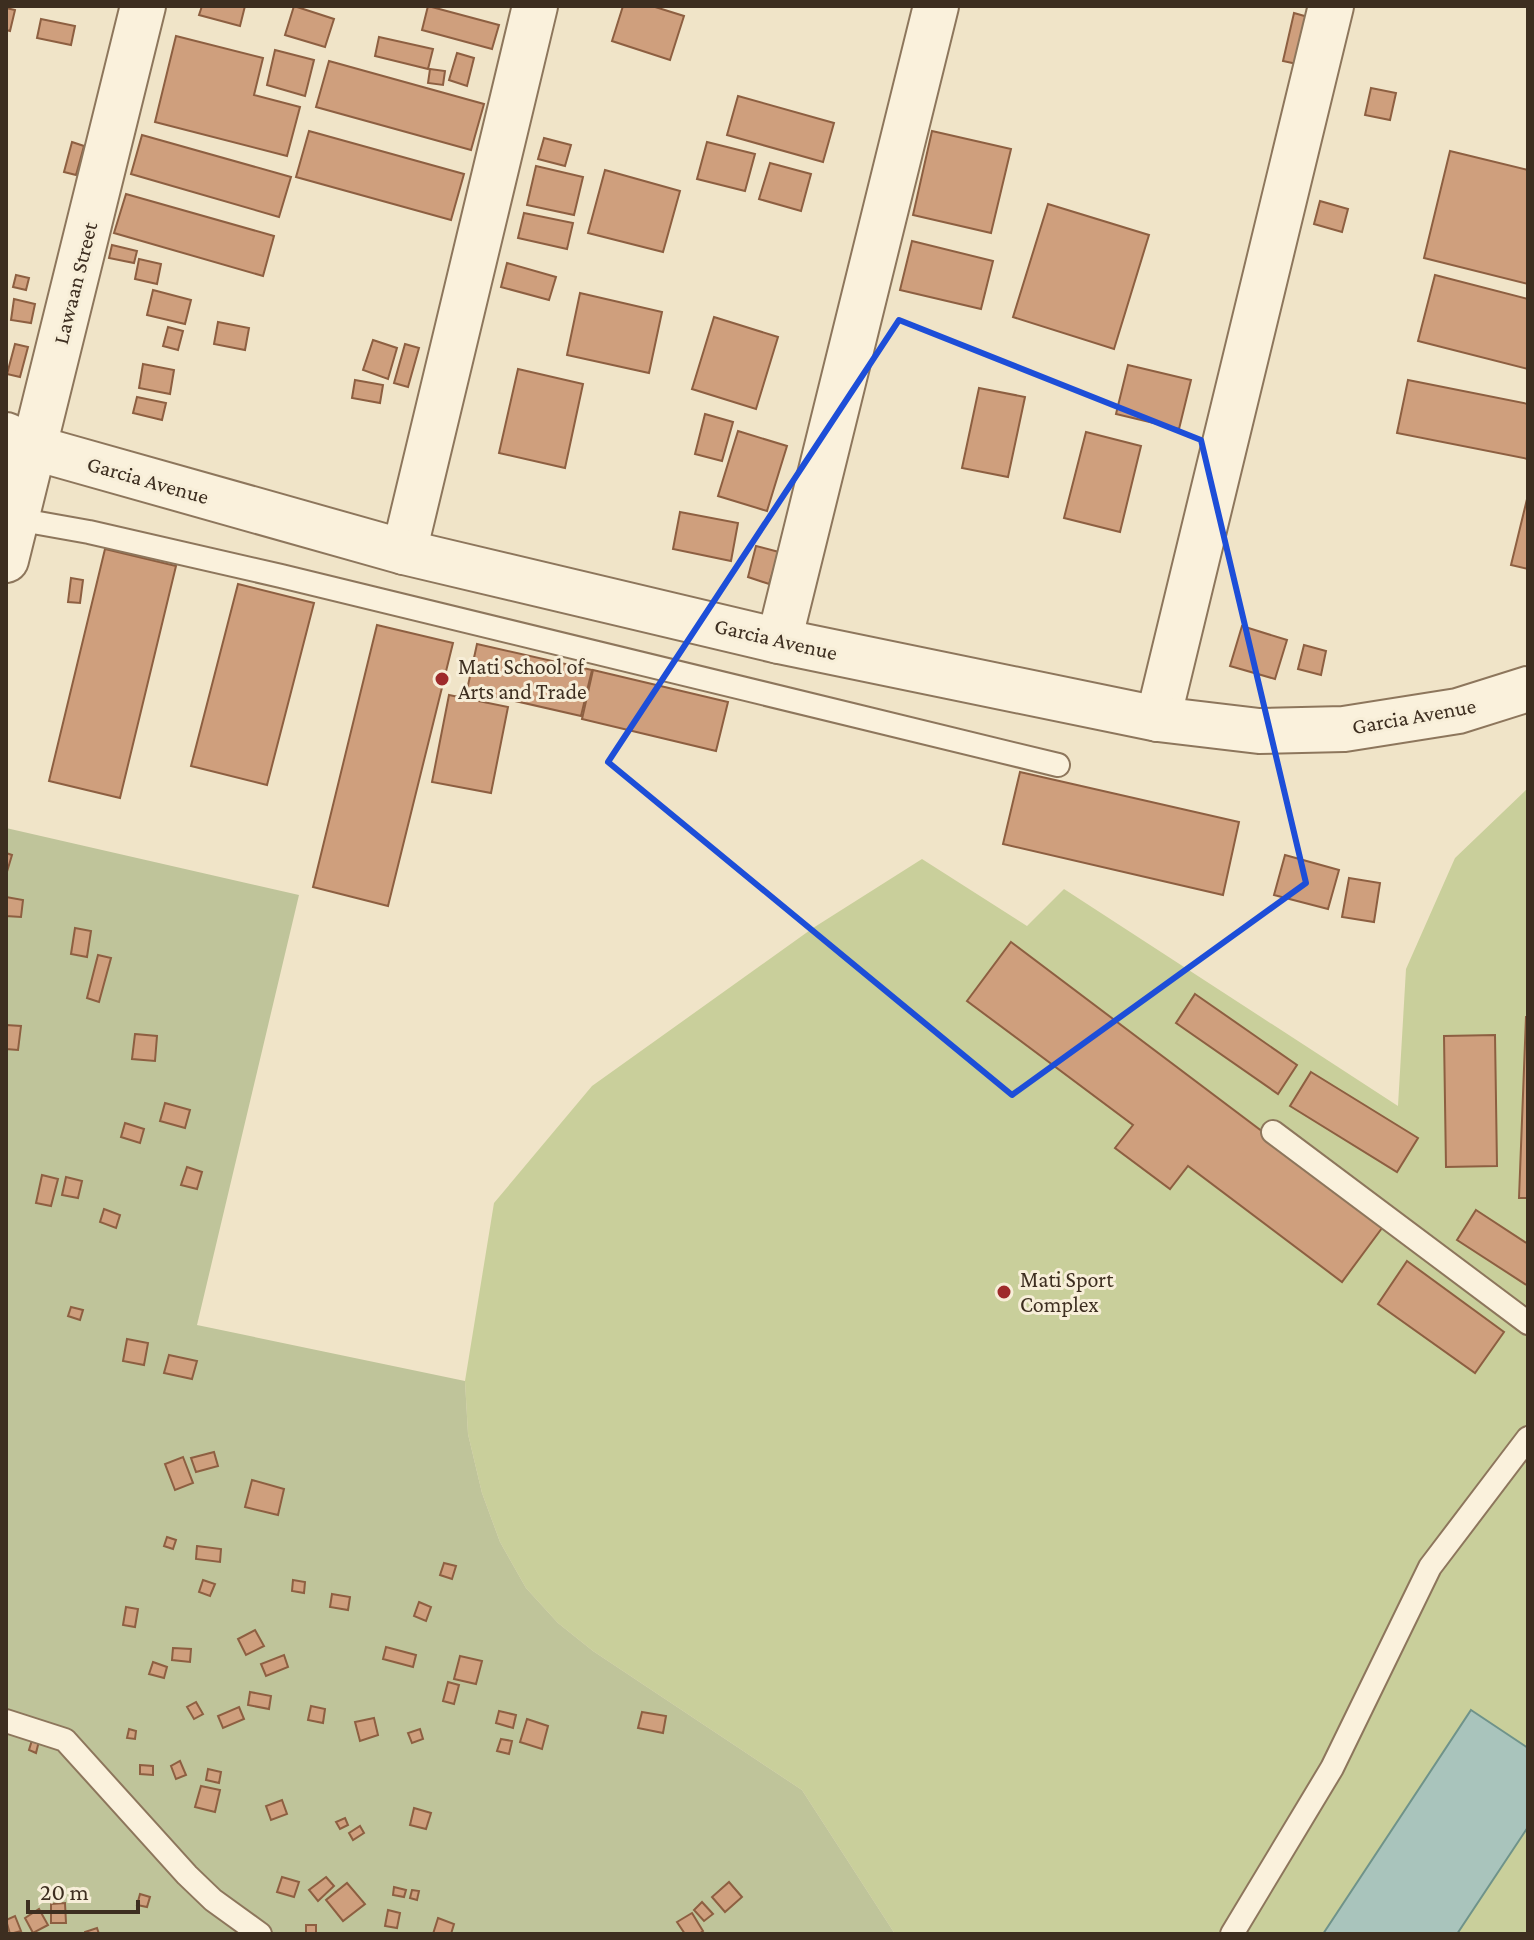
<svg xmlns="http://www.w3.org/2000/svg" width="1534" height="1940" font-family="'Crimson Pro',serif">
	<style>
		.green { fill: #c9cf9b }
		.cemetery { fill: #bfc49a }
		.water { fill: #a9c4bc; stroke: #6f938a; stroke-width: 2 }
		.building { fill: #cf9f7d; stroke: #8d5f41; stroke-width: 2 }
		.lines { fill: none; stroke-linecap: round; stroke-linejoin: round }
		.service-casing { stroke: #8d765c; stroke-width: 26 }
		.minor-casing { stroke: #8d765c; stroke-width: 48 }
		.tertiary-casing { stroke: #8d765c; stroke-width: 48 }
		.service { stroke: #faf1dc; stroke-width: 22 }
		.minor { stroke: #faf1dc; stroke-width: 44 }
		.tertiary { stroke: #faf1dc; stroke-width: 44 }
		.marked { fill: none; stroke: #1d4ed8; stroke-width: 6; stroke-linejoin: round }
		.poi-dot { fill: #9e2a2b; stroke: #f7eed8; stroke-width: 3 }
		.labels { text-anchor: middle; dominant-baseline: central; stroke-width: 6; stroke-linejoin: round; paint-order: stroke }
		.street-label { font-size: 22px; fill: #3d2e20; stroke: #f7eed8 }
		.poi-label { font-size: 22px; fill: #3d2e20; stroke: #f7eed8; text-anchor: start }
	</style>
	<rect width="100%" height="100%" fill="#f0e4c8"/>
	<!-- green -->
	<polygon class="green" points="1528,788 1528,1934 895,1934 802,1790 593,1651 558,1623 526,1588 500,1542 482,1493 468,1434 465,1381 494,1203 592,1086 813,928 922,859 1027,926 1064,889 1398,1106 1406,969 1455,858"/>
	<!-- cemetery -->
	<polygon class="cemetery" points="6,828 299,895 197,1325 465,1381 468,1434 482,1493 500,1542 526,1588 558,1623 593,1651 802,1790 895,1934 6,1934"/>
	<!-- water -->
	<polygon class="water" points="1471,1710 1528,1748 1528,1827 1457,1934 1323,1934"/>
	<!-- building -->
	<g class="building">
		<polygon points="202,6 245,6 240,26 199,15"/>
		<polygon points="294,6 334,19 325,47 285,35"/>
		<polygon points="428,6 499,25 492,49 422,30"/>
		<polygon points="623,6 652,6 684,16 670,60 612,41"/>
		<polygon points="6,8 15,10 10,31 6,30"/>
		<polygon points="1294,13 1308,17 1297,64 1283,61"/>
		<polygon points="41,19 75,26 71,45 37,38"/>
		<polygon points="176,36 263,58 254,95 300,107 287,156 155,122"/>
		<polygon points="379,37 433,49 428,69 375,56"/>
		<polygon points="275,50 314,60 305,96 267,85"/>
		<polygon points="457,53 474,58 467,86 449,80"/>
		<polygon points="329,61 484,104 471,150 316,107"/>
		<polygon points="430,69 445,71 443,85 428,83"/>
		<polygon points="1371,88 1396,93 1390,120 1365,115"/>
		<polygon points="738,96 834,123 823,162 727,135"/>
		<polygon points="309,131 464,174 451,220 296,177"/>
		<polygon points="932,131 1011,149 991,233 913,215"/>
		<polygon points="142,135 291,177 279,217 131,174"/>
		<polygon points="544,138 571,145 565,166 538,159"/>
		<polygon points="72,142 84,146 76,175 64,172"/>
		<polygon points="707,142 755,154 745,191 697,179"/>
		<polygon points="1450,151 1528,170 1528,284 1424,258"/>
		<polygon points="770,163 811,174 801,211 759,199"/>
		<polygon points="536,166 583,177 574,215 527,205"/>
		<polygon points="605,170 680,191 663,252 588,233"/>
		<polygon points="126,194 274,236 263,276 114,233"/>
		<polygon points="1320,201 1348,209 1342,232 1314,224"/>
		<polygon points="1048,204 1149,235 1114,349 1013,317"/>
		<polygon points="524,213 573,223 567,249 518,238"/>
		<polygon points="912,241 993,261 981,309 900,290"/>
		<polygon points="112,245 137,251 134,263 109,258"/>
		<polygon points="139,259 161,264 157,284 135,279"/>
		<polygon points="507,263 556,277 549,300 501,287"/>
		<polygon points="16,275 29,278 26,290 13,287"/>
		<polygon points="1435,275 1528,299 1528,369 1418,341"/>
		<polygon points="153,290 191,300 185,324 147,315"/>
		<polygon points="580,293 662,312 649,373 567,355"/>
		<polygon points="14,299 35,304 31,323 11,320"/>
		<polygon points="714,317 778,337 756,409 692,389"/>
		<polygon points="218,322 249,328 245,350 214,344"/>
		<polygon points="168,327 183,331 178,350 163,346"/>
		<polygon points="373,340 397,348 388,379 363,370"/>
		<polygon points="15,344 28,347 20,377 7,374"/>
		<polygon points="405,344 419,348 408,387 394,383"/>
		<polygon points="143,364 174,370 170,394 139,388"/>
		<polygon points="1128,365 1191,380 1179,429 1116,414"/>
		<polygon points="518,369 583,384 565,468 499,453"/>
		<polygon points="355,380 383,385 380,403 352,398"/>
		<polygon points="1408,380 1528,404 1528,459 1397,433"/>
		<polygon points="979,388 1025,397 1008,477 962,468"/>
		<polygon points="137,397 166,403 162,420 133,413"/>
		<polygon points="705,414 733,422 722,461 695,454"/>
		<polygon points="738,431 787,446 767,511 718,496"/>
		<polygon points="1086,432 1141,446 1120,532 1064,518"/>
		<polygon points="1528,495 1528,569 1511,565"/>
		<polygon points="680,512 738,523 731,561 673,549"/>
		<polygon points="756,546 779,552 769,584 748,577"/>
		<polygon points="105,549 176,566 120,798 49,781"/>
		<polygon points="71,578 83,580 80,603 68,602"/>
		<polygon points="238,584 314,603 267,785 191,766"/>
		<polygon points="377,625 453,643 388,906 313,887"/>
		<polygon points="1242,626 1287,640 1275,679 1230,666"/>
		<polygon points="477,644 592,670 581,716 467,690"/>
		<polygon points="1304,645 1326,651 1321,675 1298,669"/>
		<polygon points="593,670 728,702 716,751 582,719"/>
		<polygon points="449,695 508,707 491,793 432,782"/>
		<polygon points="1020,772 1239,822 1223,895 1003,844"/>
		<polygon points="6,853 12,855 6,875"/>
		<polygon points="1285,855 1339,870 1328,909 1274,895"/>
		<polygon points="1349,878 1380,883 1374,922 1342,917"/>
		<polygon points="6,897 23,900 21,917 6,916"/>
		<polygon points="75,928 91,931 87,957 71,954"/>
		<polygon points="1011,942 1385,1224 1342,1282 1188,1166 1170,1189 1115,1148 1133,1125 967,1001"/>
		<polygon points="98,955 111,958 99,1002 87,998"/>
		<polygon points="1195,994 1297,1065 1278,1094 1176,1023"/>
		<polygon points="1526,1017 1528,1017 1528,1198 1519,1198"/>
		<polygon points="6,1025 21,1026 18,1050 6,1049"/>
		<polygon points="135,1034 157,1036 155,1061 132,1059"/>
		<polygon points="1495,1035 1497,1166 1446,1167 1444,1036"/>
		<polygon points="1311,1072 1418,1138 1397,1172 1290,1106"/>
		<polygon points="165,1103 190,1110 185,1128 160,1121"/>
		<polygon points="125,1123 144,1129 140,1143 121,1137"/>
		<polygon points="187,1167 202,1172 197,1189 181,1185"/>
		<polygon points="42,1175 58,1179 51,1206 36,1203"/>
		<polygon points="66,1177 82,1181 78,1198 62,1195"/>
		<polygon points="104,1209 120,1215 116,1228 100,1222"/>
		<polygon points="1476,1210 1528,1244 1528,1286 1457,1240"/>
		<polygon points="1407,1261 1504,1332 1475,1373 1378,1304"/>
		<polygon points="71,1307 83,1310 80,1320 68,1316"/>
		<polygon points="127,1339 148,1343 144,1365 123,1361"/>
		<polygon points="169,1355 197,1361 192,1379 164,1373"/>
		<polygon points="214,1452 218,1466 196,1472 191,1458"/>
		<polygon points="183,1457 193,1483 175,1490 165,1464"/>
		<polygon points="252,1480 284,1489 278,1515 245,1507"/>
		<polygon points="167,1537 176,1540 173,1549 164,1546"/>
		<polygon points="197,1546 221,1549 220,1562 196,1559"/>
		<polygon points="444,1563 456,1566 452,1579 440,1575"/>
		<polygon points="203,1580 215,1584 210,1596 199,1592"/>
		<polygon points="293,1580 305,1582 304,1593 292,1591"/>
		<polygon points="332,1594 350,1597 348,1610 330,1607"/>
		<polygon points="419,1602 431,1607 426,1621 414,1616"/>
		<polygon points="126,1607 138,1609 135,1627 123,1625"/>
		<polygon points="255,1630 264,1646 246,1655 238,1639"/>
		<polygon points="386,1647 416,1655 413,1667 383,1659"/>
		<polygon points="173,1648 191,1649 190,1662 172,1660"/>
		<polygon points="284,1655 288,1667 266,1676 261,1664"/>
		<polygon points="460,1656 482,1661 476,1684 454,1679"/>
		<polygon points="153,1662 167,1667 164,1678 149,1674"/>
		<polygon points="448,1682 459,1685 454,1704 443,1701"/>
		<polygon points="250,1692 271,1696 269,1709 248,1705"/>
		<polygon points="196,1702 203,1714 194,1719 187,1707"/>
		<polygon points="311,1706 325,1709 323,1723 308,1720"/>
		<polygon points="239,1707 244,1719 223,1728 218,1716"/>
		<polygon points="499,1711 516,1715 513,1728 496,1723"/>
		<polygon points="642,1712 666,1716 663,1733 638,1728"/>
		<polygon points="374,1718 378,1735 360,1741 355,1722"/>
		<polygon points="527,1719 548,1726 542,1749 520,1742"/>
		<polygon points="129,1729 136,1731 135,1739 127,1738"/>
		<polygon points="420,1729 423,1739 412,1743 408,1733"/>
		<polygon points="501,1739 512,1741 509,1754 497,1751"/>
		<polygon points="32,1740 39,1741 36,1753 29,1750"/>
		<polygon points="180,1761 186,1775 176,1779 171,1766"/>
		<polygon points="140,1765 153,1766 153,1775 140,1774"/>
		<polygon points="208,1769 221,1772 219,1783 206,1780"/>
		<polygon points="201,1786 220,1790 215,1812 195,1807"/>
		<polygon points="282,1800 287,1814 271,1820 266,1806"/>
		<polygon points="414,1808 431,1813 426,1829 410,1825"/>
		<polygon points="345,1818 348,1825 340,1829 336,1822"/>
		<polygon points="360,1826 364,1833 353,1840 349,1833"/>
		<polygon points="282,1877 299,1882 294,1897 277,1892"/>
		<polygon points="326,1877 334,1886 318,1901 309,1890"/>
		<polygon points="729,1882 742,1897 725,1912 712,1897"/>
		<polygon points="347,1883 365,1904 343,1921 326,1900"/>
		<polygon points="394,1887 406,1890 404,1897 393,1895"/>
		<polygon points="412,1890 419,1891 417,1900 410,1898"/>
		<polygon points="140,1894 150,1897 147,1907 137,1905"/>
		<polygon points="702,1902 713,1914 704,1921 694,1910"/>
		<polygon points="65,1903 66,1923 51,1923 51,1904"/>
		<polygon points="39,1909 48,1925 33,1933 25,1918"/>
		<polygon points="388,1910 400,1913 397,1928 385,1926"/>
		<polygon points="692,1913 703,1931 699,1934 685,1934 677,1922"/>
		<polygon points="15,1916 21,1931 10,1934 6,1920"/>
		<polygon points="438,1918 454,1924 451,1934 433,1934"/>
		<rect x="306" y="1925" width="10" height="9"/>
		<polygon points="97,1928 99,1934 85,1934 85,1932"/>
	</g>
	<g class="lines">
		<defs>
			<g id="service">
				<polyline points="16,519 89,532 281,576 1058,765"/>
				<polyline points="1273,1132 1528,1323"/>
				<polyline points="6,1721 65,1740 187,1875 213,1900 260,1934"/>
				<polyline points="1232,1934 1332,1768 1430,1567 1528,1438"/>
			</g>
			<g id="minor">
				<polyline points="6,435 35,448"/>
				<polyline points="404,552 535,6"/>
				<polyline points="779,641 936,6"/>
				<polyline points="1158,719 1331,6"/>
			</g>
			<g id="tertiary">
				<polyline points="35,448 404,552 779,641 1158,719 1259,731 1344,729 1458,711 1528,689"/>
				<polyline points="6,560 143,6"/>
			</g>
		</defs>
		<!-- service casing -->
		<use href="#service" class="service-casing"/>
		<!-- minor casing -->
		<use href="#minor" class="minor-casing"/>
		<!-- tertiary casing -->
		<use href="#tertiary" class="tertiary-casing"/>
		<!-- service -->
		<use href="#service" class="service"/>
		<!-- minor -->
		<use href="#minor" class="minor"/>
		<!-- tertiary -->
		<use href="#tertiary" class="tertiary"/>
	</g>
	<!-- marked area -->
	<path class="marked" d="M899 320 1201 440 1306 883 1012 1095 608 762Z"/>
	<!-- markers -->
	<g class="poi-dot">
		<circle cx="442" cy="679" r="8"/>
		<circle cx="1004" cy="1292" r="8"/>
	</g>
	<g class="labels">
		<!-- street labels -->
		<g class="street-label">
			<text transform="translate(75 283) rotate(-76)">Lawaan Street</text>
			<text transform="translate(148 480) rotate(16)">Garcia Avenue</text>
			<text transform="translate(776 639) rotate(13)">Garcia Avenue</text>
			<text transform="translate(1414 716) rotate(-10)">Garcia Avenue</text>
		</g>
		<!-- poi labels -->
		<g class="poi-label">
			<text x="458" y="666">Mati School of<tspan x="458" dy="25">Arts and Trade</tspan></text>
			<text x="1020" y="1279">Mati Sport<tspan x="1020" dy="25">Complex</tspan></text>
		</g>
	</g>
	<!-- border -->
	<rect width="1534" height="1940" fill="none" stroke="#3d2e20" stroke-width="16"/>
	<!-- scale -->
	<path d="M28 1900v12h110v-12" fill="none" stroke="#3d2e20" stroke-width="4"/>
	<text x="40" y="1900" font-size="24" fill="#3d2e20" stroke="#f7eed8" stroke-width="6" paint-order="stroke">20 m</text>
</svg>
